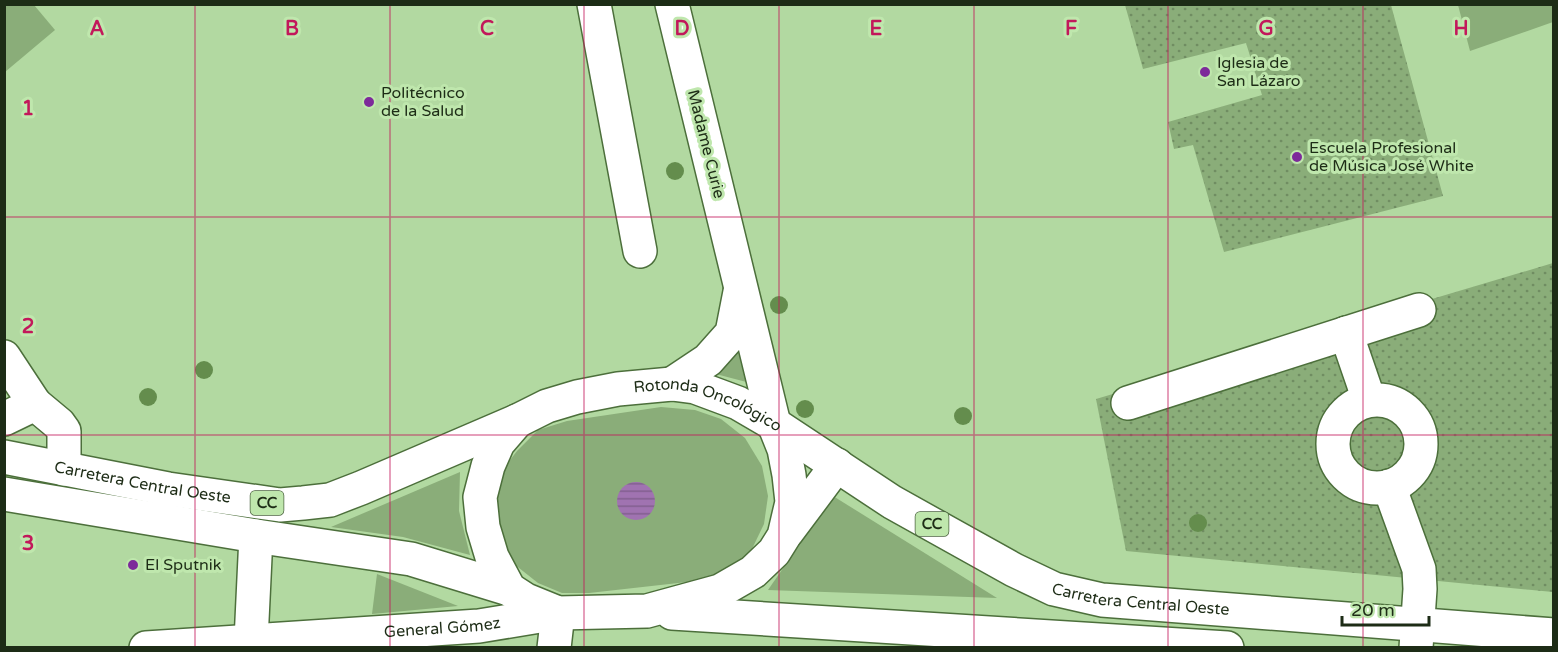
<svg xmlns="http://www.w3.org/2000/svg" width="1558" height="652" font-family="'Varela Round',sans-serif">
	<style>
		.green { fill: #8aad79 }
		.garden { fill: url(#garden-dots) }
		.water { fill: url(#water-rules) }
		.lines { fill: none; stroke-linecap: round; stroke-linejoin: round }
		.minor-casing { stroke: #4c6f3b; stroke-width: 36 }
		.major-casing { stroke: #4c6f3b; stroke-width: 36 }
		.minor { stroke: #fff; stroke-width: 33 }
		.major { stroke: #fff; stroke-width: 33 }
		.tree { fill: #648d4d }
		.grid { fill: none; stroke: #c2185b; stroke-width: 1.5; stroke-opacity: 0.55 }
		.poi-dot { fill: #7d2a9a; stroke: #bfe7ad; stroke-width: 2 }
		.labels { text-anchor: middle; dominant-baseline: central; stroke-width: 6; stroke-linejoin: round; paint-order: stroke }
		.shield { fill: #bfe7ad; stroke: #4e6443; stroke-width: 1.5 }
		.shield-label { font-size: 15px; font-weight: bold; fill: #1d2c16 }
		.poi-label { font-size: 16px; fill: #1d2c16; stroke: #bfe7ad; text-anchor: start }
		.street-label { font-size: 16px; fill: #1d2c16; stroke: #bfe7ad }
		.grid-label { font-size: 20px; text-anchor: middle; font-weight: bold; fill: #c2185b; stroke: #bfe7ad; stroke-width: 6; stroke-linejoin: round; paint-order: stroke }
	</style>
	<defs>
		<pattern id="garden-dots" width="8" height="8" patternUnits="userSpaceOnUse" patternTransform="scale(1.5)"><rect width="8" height="8" fill="#8aad79"/><path d="M2 2h.1M6 6h.1" fill="none" stroke="#708d62" stroke-width="1.8" stroke-linecap="round"/></pattern>
		<pattern id="water-rules" width="6" height="5" patternUnits="userSpaceOnUse" patternTransform="scale(1.5)"><rect width="6" height="5" fill="#a073b1"/><path d="M0 2.5h6" fill="none" stroke="#825f8f"/></pattern>
	</defs>
	<rect width="100%" height="100%" fill="#b2d9a1"/>
	<!-- green -->
	<g class="green">
		<polygon points="5,4 34,5 55,30 5,72"/>
		<polygon points="1458,5 1553,5 1553,22 1470,51"/>
		<polygon points="744,336 754,384 712,373"/>
		<polygon points="661,407 695,410 721,419 745,438 762,466 768,496 764,524 751,551 731,569 705,580 589,593 562,593 538,583 514,564 501,542 494,493 504,468 517,451 538,430 567,421"/>
		<polygon points="460,472 459,511 470,555 403,537 331,527"/>
		<polygon points="833,496 997,598 768,590"/>
		<polygon points="377,574 458,606 372,614"/>
	</g>
	<!-- garden -->
	<g class="garden">
		<polygon points="1125,5 1391,5 1443,196 1224,252 1193,145 1174,149 1168,122 1262,95 1246,43 1143,69"/>
		<polygon points="1553,263 1553,592 1126,551 1096,399"/>
	</g>
	<!-- water -->
	<circle class="water" cx="636" cy="501" r="19"/>
	<g class="lines">
		<defs>
			<g id="minor">
				<polyline points="594,4 640,251"/>
				<polyline points="1346,333 1369,400"/>
				<polyline points="4,357 35,404"/>
				<circle cx="1377" cy="444" r="44"/>
				<polyline points="1128,403 1419,310"/>
				<polyline points="4,419 35,404 59,424 64,431 64,469"/>
				<polyline points="1389,486 1419,569 1420,589 1416,648"/>
				<polyline points="251,641 256,536"/>
				<polyline points="554,648 558,613"/>
			</g>
			<g id="major">
				<polyline points="672,384 708,360 732,333 740,292"/>
				<polyline points="517,421 498,443 488,466 480,497 483,527 492,557 509,589 526,600 558,613 647,611 720,591 753,572 774,552 784,536 792,502 789,475 784,449 774,424 672,4"/>
				<path id="s1" d="M4 457 168 489 280 505 303 503 330 500 361 488 517 421 547 406 577 397 618 389 672 384 695 387 738 403 774 424 892 502 1014 570 1054 589 1102 600 1554 635"/>
				<polyline points="4,494 256,536 411,559 509,589"/>
				<polyline points="787,532 837,465"/>
				<polyline points="672,613 1227,648"/>
				<path id="s2" d="M146 648 479 626 558 613"/>
			</g>
		</defs>
		<!-- minor casing -->
		<use href="#minor" class="minor-casing"/>
		<!-- major casing -->
		<use href="#major" class="major-casing"/>
		<!-- minor -->
		<use href="#minor" class="minor"/>
		<!-- major -->
		<use href="#major" class="major"/>
	</g>
	<!-- trees -->
	<g class="tree">
		<circle cx="675" cy="171" r="9"/>
		<circle cx="779" cy="305" r="9"/>
		<circle cx="204" cy="370" r="9"/>
		<circle cx="148" cy="397" r="9"/>
		<circle cx="805" cy="409" r="9"/>
		<circle cx="963" cy="416" r="9"/>
		<circle cx="1198" cy="523" r="9"/>
	</g>
	<!-- grid -->
	<path class="grid" d="M195 4V648M390 4V648M584 4V648M779 4V648M974 4V648M1168 4V648M1363 4V648M4 217H1554M4 435H1554"/>
	<!-- markers -->
	<g class="poi-dot">
		<circle cx="1205" cy="72" r="6"/>
		<circle cx="369" cy="102" r="6"/>
		<circle cx="1297" cy="157" r="6"/>
		<circle cx="133" cy="565" r="6"/>
	</g>
	<g class="labels">
		<!-- shield labels -->
		<g class="shield">
			<rect x="250.5" y="491" width="33" height="24" rx="4.5"/>
			<rect x="915.5" y="512" width="33" height="24" rx="4.5"/>
		</g>
		<g class="shield-label">
			<text x="267" y="503">CC</text>
			<text x="932" y="524">CC</text>
		</g>
		<!-- poi labels -->
		<g class="poi-label">
			<text x="1217" y="63">Iglesia de<tspan x="1217" dy="18">San Lázaro</tspan></text>
			<text x="381" y="93">Politécnico<tspan x="381" dy="18">de la Salud</tspan></text>
			<text x="1309" y="148">Escuela Profesional<tspan x="1309" dy="18">de Música José White</tspan></text>
			<text x="145" y="565">El Sputnik</text>
		</g>
		<!-- street labels -->
		<g class="street-label">
			<text transform="translate(706 144) rotate(76)">Madame Curie</text>
			<text stroke="none"><textPath href="#s1" startOffset="734">Rotonda Oncológico</textPath></text>
			<text stroke="none"><textPath href="#s1" startOffset="141">Carretera Central Oeste</textPath></text>
			<text stroke="none"><textPath href="#s1" startOffset="1218">Carretera Central Oeste</textPath></text>
			<text stroke="none"><textPath href="#s2" startOffset="297">General Gómez</textPath></text>
		</g>
	</g>
	<g class="grid-label">
		<text x="97" y="35">A</text>
		<text x="292" y="35">B</text>
		<text x="487" y="35">C</text>
		<text x="682" y="35">D</text>
		<text x="876" y="35">E</text>
		<text x="1071" y="35">F</text>
		<text x="1266" y="35">G</text>
		<text x="1461" y="35">H</text>
		<text x="28" y="115">1</text>
		<text x="28" y="333">2</text>
		<text x="28" y="550">3</text>
	</g>
	<!-- border -->
	<rect width="1558" height="652" fill="none" stroke="#1d2c16" stroke-width="12"/>
	<!-- scale -->
	<path d="M1342 616v9h87v-9" fill="none" stroke="#1d2c16" stroke-width="3"/>
	<text x="1351" y="616" font-size="18" fill="#1d2c16" stroke="#bfe7ad" stroke-width="4.5" paint-order="stroke">20 m</text>
</svg>
